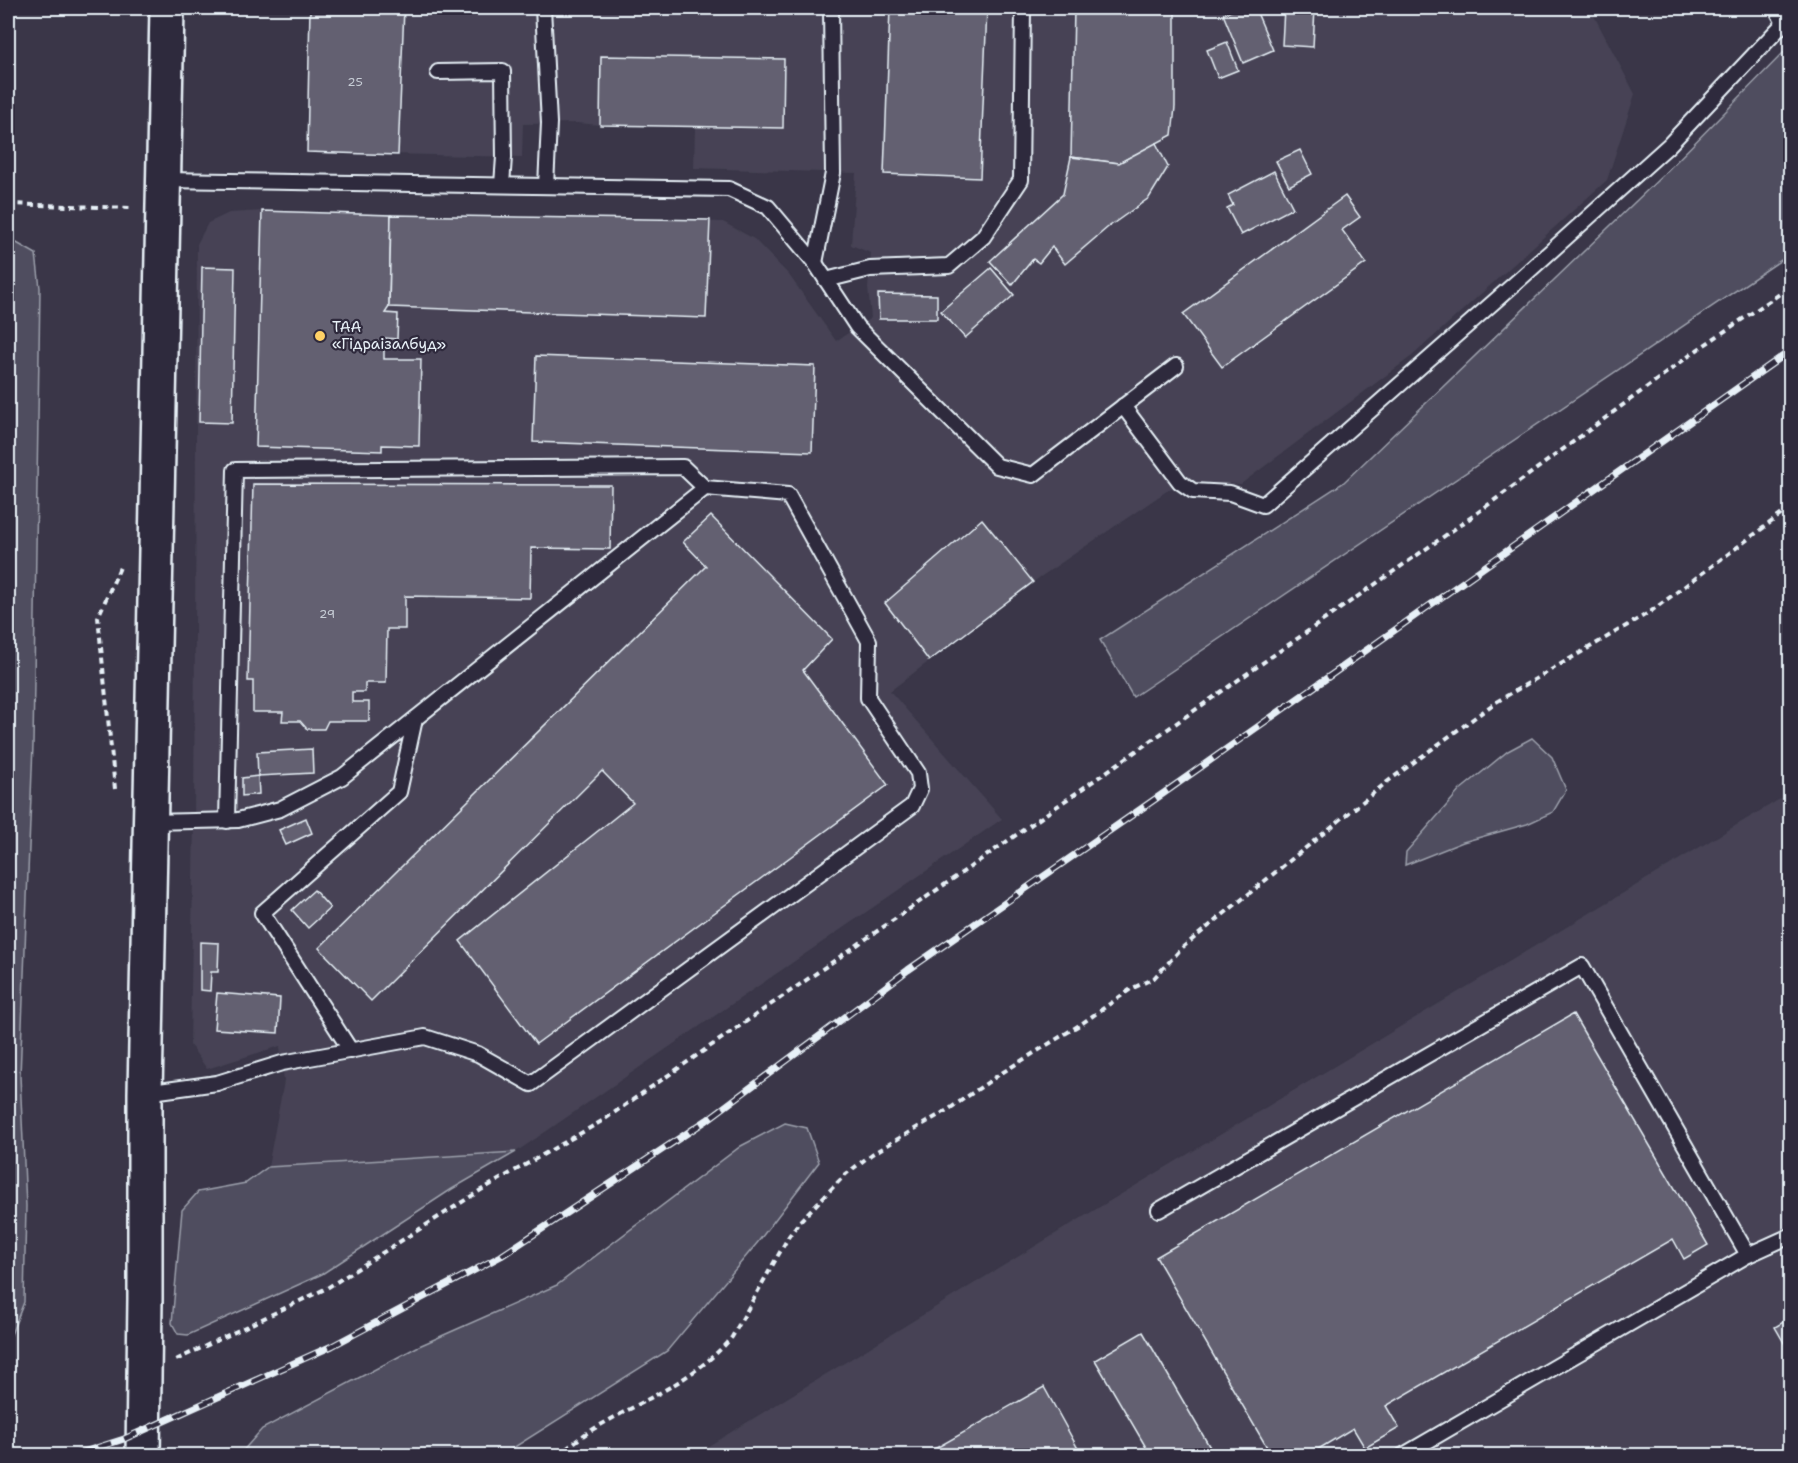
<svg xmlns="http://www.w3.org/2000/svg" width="1798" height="1463" font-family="'Shantell Sans',sans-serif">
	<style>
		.built { fill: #464354 }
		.green { fill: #504e5f; stroke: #9ca0ac; stroke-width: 1.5 }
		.building { fill: #636171; stroke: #e8f1f8; stroke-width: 1.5 }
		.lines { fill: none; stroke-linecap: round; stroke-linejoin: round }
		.lane-casing { stroke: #e8f1f8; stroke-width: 18 }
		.secondary-casing { stroke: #e8f1f8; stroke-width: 38 }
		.path { stroke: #e8f1f8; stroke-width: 4; stroke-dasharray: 6 4.5; stroke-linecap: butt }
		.lane { stroke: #2f2a3d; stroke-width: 14 }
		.secondary { stroke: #2f2a3d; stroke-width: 33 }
		.rail-casing { stroke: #e8f1f8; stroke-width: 7 }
		.rail { stroke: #2f2a3d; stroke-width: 4.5; stroke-dasharray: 14; stroke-linecap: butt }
		.poi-dot { fill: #ffd166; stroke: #2f2a3d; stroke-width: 2 }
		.labels { text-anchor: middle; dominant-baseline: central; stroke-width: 4.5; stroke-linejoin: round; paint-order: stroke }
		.number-label { font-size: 12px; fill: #c7cdd6 }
		.poi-label { font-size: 15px; fill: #e8f1f8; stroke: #2f2a3d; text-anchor: start }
	</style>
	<rect width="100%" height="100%" fill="#3a3648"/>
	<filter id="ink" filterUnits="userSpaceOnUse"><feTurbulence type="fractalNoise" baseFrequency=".0167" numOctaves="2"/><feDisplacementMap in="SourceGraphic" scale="12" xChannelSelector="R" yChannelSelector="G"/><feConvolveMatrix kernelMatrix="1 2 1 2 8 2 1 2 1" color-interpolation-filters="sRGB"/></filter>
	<g filter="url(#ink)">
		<!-- built -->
		<g class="built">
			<polygon points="310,8 1594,8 1591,10 1635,94 1607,180 1412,356 1241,484 1180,482 1033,582 890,691 1002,819 516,1152 268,1167 284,1081 280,1046 207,1069 190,1045 194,821 197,244 208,223 229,213 262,211 723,222 754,239 789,275 836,341 871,318 868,288 871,253 851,245 856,173 694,168 695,127 600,125 577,123 523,124 522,157 307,152"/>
			<polygon points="1790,793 1790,1455 692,1456 1083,1217"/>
		</g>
		<!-- green -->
		<g class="green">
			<polygon points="1790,46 1790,254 1133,697 1100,640 1343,483 1662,176"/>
			<polygon points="8,238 36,254 40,288 33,745 20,1076 26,1206 24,1302 8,1342"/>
			<polygon points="1532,738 1552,757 1566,790 1553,812 1527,824 1463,842 1405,865 1406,852 1460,790 1508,751"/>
			<polygon points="785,1123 807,1128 819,1162 758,1242 667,1351 502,1455 241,1455 241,1453 262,1429 419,1346 557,1285 741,1146"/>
			<polygon points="516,1152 452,1189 322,1274 188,1335 178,1334 172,1323 182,1210 198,1192 246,1183 268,1167"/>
		</g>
		<!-- building -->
		<g class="building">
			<polygon points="310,8 404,8 398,155 307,152"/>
			<polygon points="555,8 572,8 571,13 554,13"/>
			<polygon points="890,8 987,8 980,178 884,174"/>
			<polygon points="1074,8 1175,8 1175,107 1172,135 1119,163 1071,157"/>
			<polygon points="1239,8 1255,8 1273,50 1243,63 1223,14"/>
			<polygon points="1284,8 1315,8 1313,47 1282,45"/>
			<polygon points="1227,42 1238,70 1218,78 1207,50"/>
			<polygon points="601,56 784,59 783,128 600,125"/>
			<polygon points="1156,143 1168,167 1149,198 1107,228 1065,264 1052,247 1039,263 1033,259 1012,285 990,261 1063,194 1071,157 1119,163"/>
			<polygon points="1300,150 1312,174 1289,186 1276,161"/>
			<polygon points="1274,171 1293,208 1241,235 1227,208 1233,205 1228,195"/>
			<polygon points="1345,196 1360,217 1342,230 1366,263 1222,367 1183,314"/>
			<polygon points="262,211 391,215 389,307 385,313 398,314 397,339 384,338 384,359 421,359 419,446 382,445 382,451 256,447"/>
			<polygon points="391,215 710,220 706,318 389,307"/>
			<polygon points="202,267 235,268 232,423 199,422"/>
			<polygon points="991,268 1014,295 965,338 941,311"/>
			<polygon points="878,294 937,295 937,319 879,319"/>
			<polygon points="536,356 815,366 812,452 533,442"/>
			<polygon points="253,484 611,485 610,549 531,548 530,598 405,596 405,629 387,629 386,683 365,683 365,692 352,692 352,702 369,702 369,721 328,721 324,729 307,729 300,721 282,721 283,712 253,712 253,681 248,681"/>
			<polygon points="711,516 832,639 803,670 888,785 536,1044 460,941 633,803 602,771 371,1001 319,948 706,566 683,542"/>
			<polygon points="982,519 1033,582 929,661 885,603"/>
			<polygon points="312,749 313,773 258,776 257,752"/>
			<polygon points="258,776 259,794 242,796 242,778"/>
			<polygon points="306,818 312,833 286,845 279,830"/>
			<polygon points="314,890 330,908 308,928 292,910"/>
			<polygon points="200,942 219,943 218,972 211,972 210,991 200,990"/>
			<polygon points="217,993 280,998 278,1033 214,1029"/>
			<polygon points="1573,1014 1708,1245 1684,1259 1673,1239 1386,1406 1399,1428 1365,1448 1353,1428 1307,1456 1272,1456 1156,1257"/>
			<polygon points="1790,1318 1790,1353 1775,1327"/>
			<polygon points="1143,1332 1215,1456 1151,1456 1095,1360"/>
			<polygon points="1044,1387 1082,1456 922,1456"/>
		</g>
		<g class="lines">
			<defs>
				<g id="lane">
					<polyline points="543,8 549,123 546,186"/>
					<polyline points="1776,8 1784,23"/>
					<polyline points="438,72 503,71 504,157 502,185"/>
					<polyline points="163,180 729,189 768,207 815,263 857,327 997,466 1033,475 1176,366"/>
					<polyline points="815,263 833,173 831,8"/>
					<polyline points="826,280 870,269 949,266 983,237 1021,180 1023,8"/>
					<polyline points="1123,406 1180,482 1193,491 1230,493 1263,505 1520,279 1669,145 1784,23 1790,13"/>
					<polyline points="227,821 235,470 683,467 705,488"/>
					<polyline points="351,1051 262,913 399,792 415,719"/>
					<polyline points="145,1093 217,1083 282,1063 425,1037 478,1054 531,1084 912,806 920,789 918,773 868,698 869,641 788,495 705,488 342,777 280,809 238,820 150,822"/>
					<polyline points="1159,1210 1582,966 1748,1255"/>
					<polyline points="1402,1456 1748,1255 1790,1236"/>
				</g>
				<polyline id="secondary" points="143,1456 145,1299 145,1093 167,8"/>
			</defs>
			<!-- lane casing -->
			<use href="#lane" class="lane-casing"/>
			<!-- secondary casing -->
			<use href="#secondary" class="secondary-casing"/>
			<!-- path -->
			<g class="path">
				<polyline points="8,204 131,208"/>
				<polyline points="115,789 98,617 121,565"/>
				<polyline points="176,1360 327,1288 481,1190 602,1121 973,865 1473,516 1697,350 1790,287"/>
				<path d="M558 1456C567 1448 577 1440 587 1433 637 1402 693 1383 732 1337L789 1236 800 1221 846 1174 872 1154 949 1109 1000 1074 1081 1024 1131 989 1154 978 1183 947 1387 782 1496 702 1650 612 1790 508"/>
			</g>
			<!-- lane -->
			<use href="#lane" class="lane"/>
			<!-- secondary -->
			<use href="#secondary" class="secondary"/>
			<defs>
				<polyline id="rail" points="71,1456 124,1439 332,1346 501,1256 707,1120 908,970 1164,793 1790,351"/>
			</defs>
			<!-- rail casing -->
			<use href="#rail" class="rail-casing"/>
			<!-- rail -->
			<use href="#rail" class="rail"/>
		</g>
	</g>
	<!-- markers -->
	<circle class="poi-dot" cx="320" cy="336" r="6"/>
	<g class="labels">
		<!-- number labels -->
		<g class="number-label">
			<text x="355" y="82">25</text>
			<text x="327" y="614">29</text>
		</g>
		<!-- poi labels -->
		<g class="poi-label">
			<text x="332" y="327">ТАА<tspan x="332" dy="17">«Гідраізалбуд»</tspan></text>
		</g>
	</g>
	<!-- margin -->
	<rect width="1798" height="1463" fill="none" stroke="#2f2a3d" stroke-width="30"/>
	<rect x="15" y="15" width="1768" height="1433" fill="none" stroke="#e8f1f8" stroke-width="2" filter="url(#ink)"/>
</svg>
